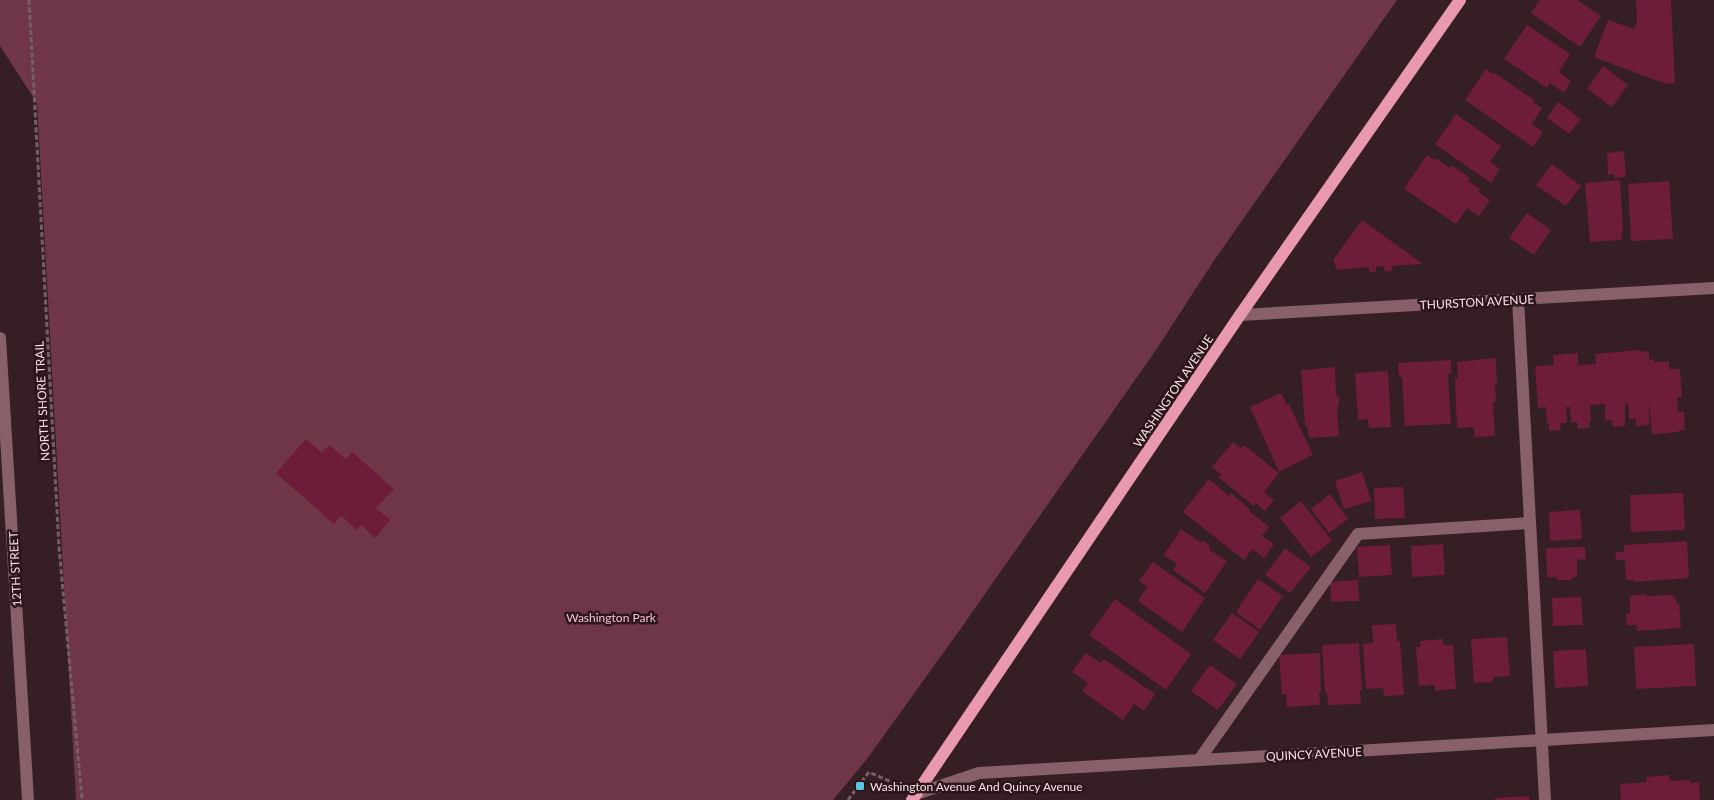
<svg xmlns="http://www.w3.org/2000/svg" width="1714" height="800" font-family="Lato,sans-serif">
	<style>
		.green { fill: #6f3647 }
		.building { fill: #6d1c3a }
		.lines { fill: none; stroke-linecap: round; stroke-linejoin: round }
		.path { stroke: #755f65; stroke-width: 3; stroke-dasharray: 5 2.5; stroke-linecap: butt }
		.service { stroke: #87606a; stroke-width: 12 }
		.minor { stroke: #87606a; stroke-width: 12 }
		.tertiary { stroke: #87606a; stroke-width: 12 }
		.primary { stroke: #e999ae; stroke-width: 12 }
		.poi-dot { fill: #56c9e0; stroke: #2c151b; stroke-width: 2 }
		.labels { text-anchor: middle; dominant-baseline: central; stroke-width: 5; stroke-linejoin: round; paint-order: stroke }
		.street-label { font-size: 12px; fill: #f5e4e7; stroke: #2c151b }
		.park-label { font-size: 12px; fill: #f4c2ce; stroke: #2c151b }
		.poi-label { font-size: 12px; fill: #f5e4e7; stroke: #2c151b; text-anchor: start }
	</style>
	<rect width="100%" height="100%" fill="#361e25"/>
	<!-- green -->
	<polygon class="green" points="0,0 1397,0 1213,262 1156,350 959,631 867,759 833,800 76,800 37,103 0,46"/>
	<!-- building -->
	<g class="building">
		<polygon points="1540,0 1577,0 1601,16 1580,47 1531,13"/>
		<polygon points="1636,0 1671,0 1675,83 1666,84 1594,57 1608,20 1634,29 1637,22"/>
		<polygon points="1527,25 1570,54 1559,72 1571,81 1564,93 1550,83 1547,88 1504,59"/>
		<polygon points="1603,66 1628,85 1612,107 1587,89"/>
		<polygon points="1486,69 1494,75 1495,73 1534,100 1533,102 1542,108 1532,124 1543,132 1533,147 1465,100"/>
		<polygon points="1558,102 1581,119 1569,134 1547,118"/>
		<polygon points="1456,114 1501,146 1490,162 1500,169 1491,183 1435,144"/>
		<polygon points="1624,151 1626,177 1614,178 1614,174 1608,175 1607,153"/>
		<polygon points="1427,155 1434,160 1435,158 1450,168 1452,166 1470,178 1468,181 1480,189 1478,192 1490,200 1479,216 1467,208 1456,224 1404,189"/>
		<polygon points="1552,164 1581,186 1566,206 1536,185"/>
		<polygon points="1620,180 1623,231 1621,232 1622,240 1590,242 1585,183"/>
		<polygon points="1669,181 1673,239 1631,241 1628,184"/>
		<polygon points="1527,213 1551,230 1534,255 1509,238"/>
		<polygon points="1362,220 1423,264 1392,266 1392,271 1385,272 1384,266 1376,267 1376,272 1369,272 1369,267 1337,270 1333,260"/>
		<polygon points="1639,350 1639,352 1649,351 1649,360 1654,359 1654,362 1669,361 1669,369 1680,369 1682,397 1677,398 1678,412 1684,412 1685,430 1679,430 1679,432 1652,434 1649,402 1649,425 1636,426 1636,419 1629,419 1628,403 1625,404 1625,426 1613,427 1612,420 1605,421 1605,404 1590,405 1591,422 1589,422 1589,428 1578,429 1577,422 1571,422 1570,407 1566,407 1567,423 1560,423 1561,430 1549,431 1549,424 1547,424 1546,407 1538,408 1535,366 1554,365 1553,355 1578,353 1578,365 1596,364 1595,354"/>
		<polygon points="1496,358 1497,384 1495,385 1496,402 1493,402 1495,436 1474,437 1474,427 1457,428 1455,378 1458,378 1457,362"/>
		<polygon points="1451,360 1451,374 1448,374 1451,424 1405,426 1402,377 1399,377 1398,363"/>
		<polygon points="1335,367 1336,394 1339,397 1339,404 1337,408 1339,436 1309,438 1307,426 1305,426 1301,370"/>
		<polygon points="1388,371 1391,427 1369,428 1368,419 1358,420 1355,373"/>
		<polygon points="1281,393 1287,405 1289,404 1313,455 1279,472 1250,407"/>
		<polygon points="306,439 322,453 329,445 346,459 352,452 394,489 376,508 390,520 375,538 361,525 357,530 341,516 334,524 276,473"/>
		<polygon points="1233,442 1241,448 1244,445 1279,473 1264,492 1274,500 1265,511 1256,503 1254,506 1218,477 1221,474 1212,467"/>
		<polygon points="1362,472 1371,501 1344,509 1335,481"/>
		<polygon points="1209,479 1229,496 1231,493 1251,510 1249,511 1269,527 1262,536 1274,544 1264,558 1252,549 1244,560 1183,512"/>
		<polygon points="1403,487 1405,518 1375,519 1374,488"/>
		<polygon points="1683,493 1685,530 1631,532 1630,495"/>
		<polygon points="1330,494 1348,519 1329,533 1311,509"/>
		<polygon points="1301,501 1332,541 1311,557 1280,518"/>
		<polygon points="1580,510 1582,539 1550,541 1549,512"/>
		<polygon points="1181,529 1200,542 1204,541 1209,545 1210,550 1227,561 1205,593 1173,570 1177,564 1164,555"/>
		<polygon points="1687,541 1689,578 1634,582 1634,580 1626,580 1625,560 1616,560 1615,552 1624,552 1624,545"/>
		<polygon points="1443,544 1445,575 1412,577 1411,546"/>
		<polygon points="1390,545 1392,575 1359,577 1357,547"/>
		<polygon points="1576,547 1585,547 1586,559 1577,560 1577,577 1572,577 1572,580 1557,580 1557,577 1547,577 1546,548"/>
		<polygon points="1285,548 1311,567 1290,593 1265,575"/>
		<polygon points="1153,562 1205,598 1182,632 1138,601 1147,587 1139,581"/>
		<polygon points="1258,579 1283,596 1260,630 1236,612"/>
		<polygon points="1358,580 1359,601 1331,602 1330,582"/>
		<polygon points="1644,594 1648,596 1672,595 1675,597 1677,603 1679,603 1681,628 1637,631 1637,625 1627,625 1626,614 1630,613 1630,596"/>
		<polygon points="1581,597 1583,625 1553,626 1552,598"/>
		<polygon points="1115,599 1191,654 1166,690 1089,635"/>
		<polygon points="1232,613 1259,632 1240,659 1213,640"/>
		<polygon points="1396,624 1397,641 1400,641 1404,695 1384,696 1383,688 1366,689 1363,644 1373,643 1372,625"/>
		<polygon points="1507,637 1510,676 1493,677 1493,682 1474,683 1471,639"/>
		<polygon points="1443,639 1443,645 1453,645 1456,689 1435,691 1435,685 1419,686 1416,647 1421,647 1420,641"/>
		<polygon points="1359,643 1362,691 1360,691 1361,704 1328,705 1327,693 1325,693 1322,645"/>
		<polygon points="1694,644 1696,686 1636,689 1634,647"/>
		<polygon points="1586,649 1588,686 1555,688 1553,651"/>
		<polygon points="1086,653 1101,663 1104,659 1155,694 1144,711 1134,704 1123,720 1082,691 1088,683 1072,672"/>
		<polygon points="1320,653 1321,692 1319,692 1320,705 1287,707 1286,694 1282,695 1279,655"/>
		<polygon points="1210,665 1237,684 1218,710 1191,691"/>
		<polygon points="1669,775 1670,781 1690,780 1690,783 1699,782 1700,800 1621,800 1620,784 1647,782 1646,777"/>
		<polygon points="1529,796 1529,800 1495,800 1495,798"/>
	</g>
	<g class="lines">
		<!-- path -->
		<g class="path">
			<polyline points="29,0 59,547 82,800"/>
			<polyline points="848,800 869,772 898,785"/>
		</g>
		<!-- service -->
		<g class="service">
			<polyline points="1518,299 1545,800"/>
			<polyline points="1199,760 1358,534 1530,523"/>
		</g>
		<!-- minor -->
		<g class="minor">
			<polyline points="1240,315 1714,288"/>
			<polyline points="916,794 979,773 1714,730"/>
		</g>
		<!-- tertiary -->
		<polyline class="tertiary" points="0,338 28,800"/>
		<!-- primary -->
		<polyline class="primary" points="912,800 1240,315 1460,0"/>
	</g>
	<!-- markers -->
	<rect class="poi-dot" x="855" y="781" width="10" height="10" rx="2.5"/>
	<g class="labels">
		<!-- street labels -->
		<g class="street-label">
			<text transform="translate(1477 302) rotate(-3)">THURSTON AVENUE</text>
			<text transform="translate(1173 391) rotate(-56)">WASHINGTON AVENUE</text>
			<text transform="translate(42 401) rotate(-93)">NORTH SHORE TRAIL</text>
			<text transform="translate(15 569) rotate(-93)">12TH STREET</text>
			<text transform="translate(1314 754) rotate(-3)">QUINCY AVENUE</text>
		</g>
		<!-- park labels -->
		<g class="park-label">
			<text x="611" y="617">Washington Park</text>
		</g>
		<!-- poi labels -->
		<g class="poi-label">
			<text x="870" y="786">Washington Avenue And Quincy Avenue</text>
		</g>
	</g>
</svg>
